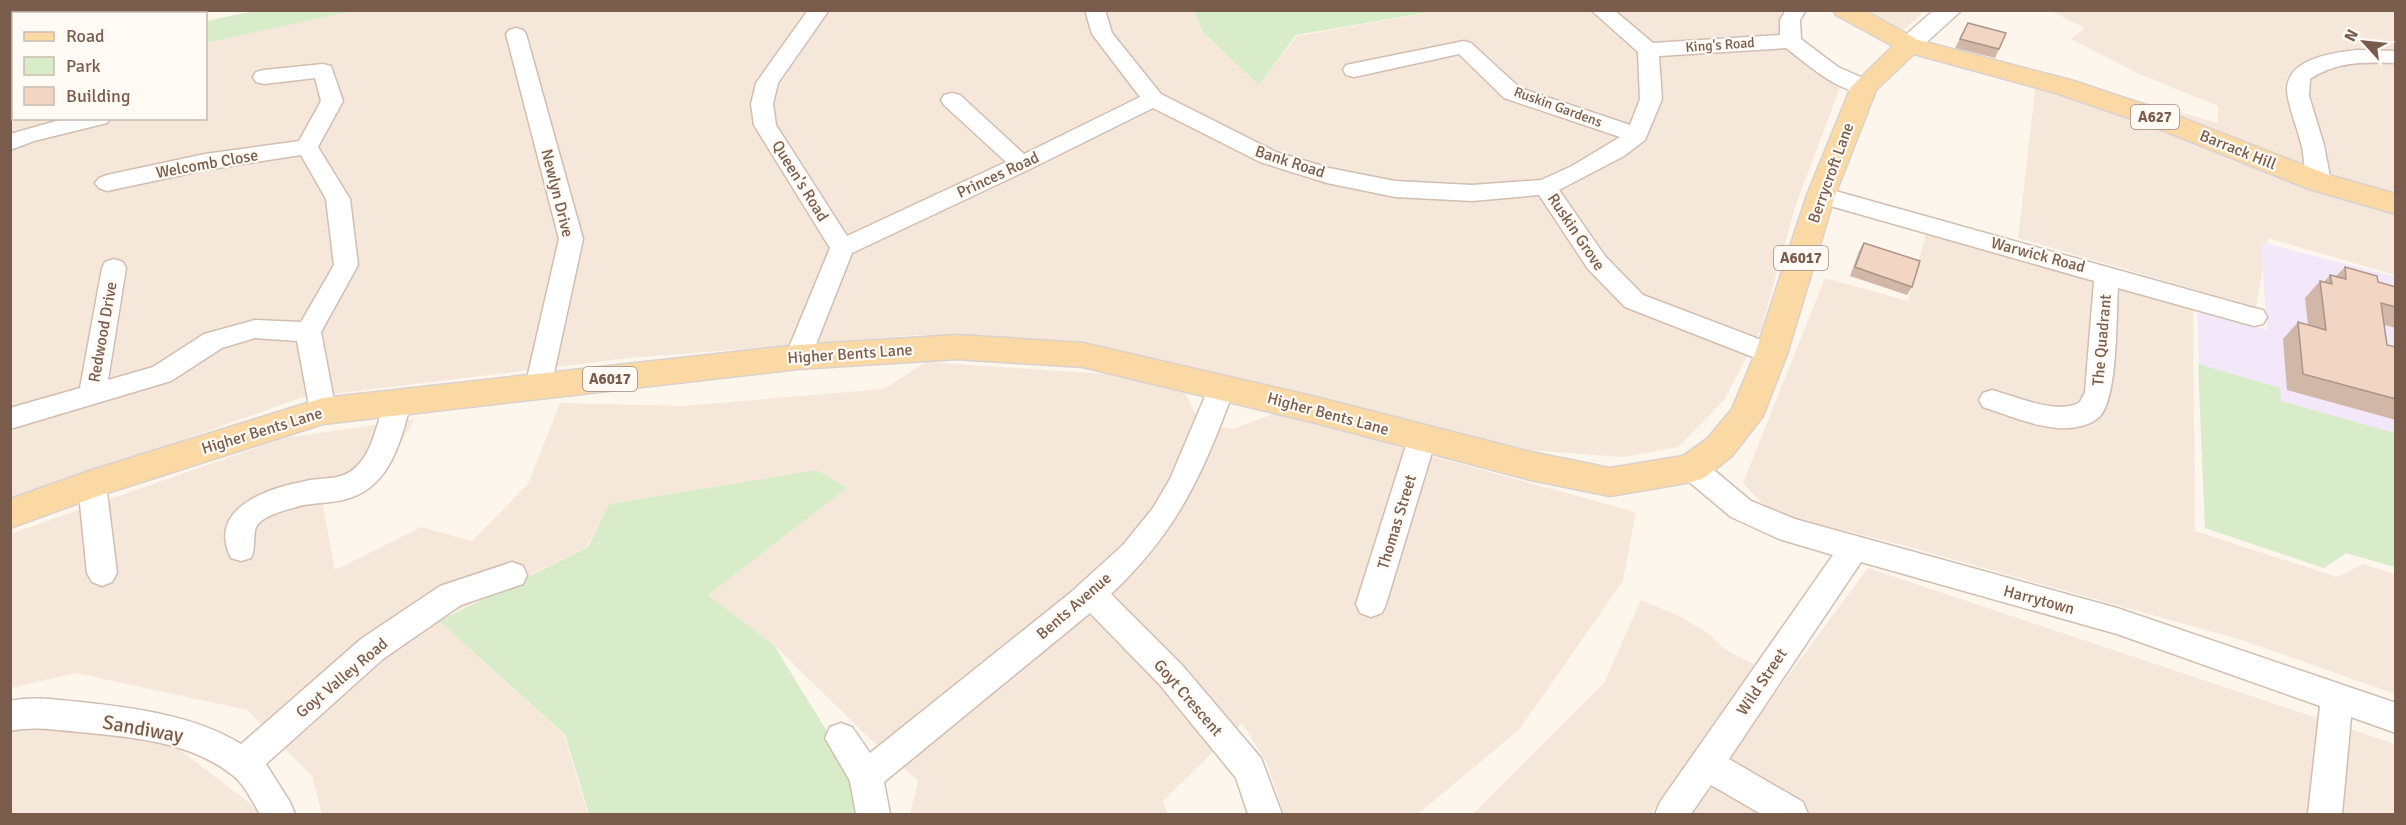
<svg xmlns="http://www.w3.org/2000/svg" width="2406" height="825" font-family="Signika,sans-serif">
	<style>
		.residential { fill: #f5e8da }
		.education { fill: #f3e8fa }
		.green { fill: #d8ecc9 }
		.lines { fill: none; stroke-linecap: round; stroke-linejoin: round }
		.minor-casing { stroke: #d1beb0; stroke-width: 3 }
		.secondary-casing { stroke: #d6c0b0; stroke-width: 3 }
		.primary-casing { stroke: #dad1cd; stroke-width: 3 }
		.minor { fill: #fff; fill-rule: evenodd }
		.secondary { fill: #fff; fill-rule: evenodd }
		.primary { fill: #fbd9a5; fill-rule: evenodd }
		.rail-casing { stroke: #b9a8c9; stroke-width: 6 }
		.rail { stroke: #fffaf3; stroke-width: 4; stroke-dasharray: 11; stroke-linecap: butt }
		.wall { fill: #d1b7a8 }
		.building { fill: #f3d5c3; stroke: #aa9588; stroke-width: 1.5 }
		.labels { text-anchor: middle; dominant-baseline: central; stroke-width: 4.5; stroke-linejoin: round; paint-order: stroke }
		.far-street-label { font-size: 14px; fill: #7a5c4d; stroke: #fffaf3 }
		.shield { fill: #fffaf3; stroke: #a28b7f; stroke-width: 1.5 }
		.shield-label { font-size: 15px; font-weight: bold; fill: #7a5c4d }
		.street-label { font-size: 16px; fill: #7a5c4d; stroke: #fffaf3 }
		.near-street-label { font-size: 20px; fill: #7a5c4d; stroke: #fffaf3 }
	</style>
	<rect width="100%" height="100%" fill="#fdf6ec"/>
	<!-- residential -->
	<g class="residential">
		<polygon points="352,10 1194,11 1203,34 1259,85 1297,36 1439,11 1788,11 1783,36 1804,63 1841,85 1796,204 1761,329 1724,400 1678,447 1623,457 1527,450 1232,377 1094,347 917,335 629,358 300,398 11,501 10,88 13,87 14,118 206,118 206,43"/>
		<polygon points="1869,11 1925,11 1903,30"/>
		<polygon points="2051,11 2395,11 2395,275 2268,238 2256,307 2018,238 2035,91 2042,73 2218,123 2218,106 2139,74 2071,39 2085,28"/>
		<polygon points="1927,230 2193,308 2195,531 2337,577 2363,564 2395,574 2395,694 2245,641 1902,545 1769,511 1743,483 1825,278 1908,301"/>
		<polygon points="926,362 1106,374 1184,390 1200,424 1232,429 1298,405 1398,447 1636,512 1623,581 1519,730 1418,814 1284,814 1266,762 1242,723 1163,801 1168,814 910,814 918,781 868,737 774,645 708,595 847,488 817,470 609,504 587,547 438,620 564,735 588,814 322,814 312,776 247,710 76,673 11,688 10,534 284,438 415,419 385,467 322,501 335,570 421,527 472,541 528,484 560,403 683,406 884,389"/>
		<polygon points="1868,568 2395,744 2395,814 1692,814 1767,704"/>
		<polygon points="1641,600 1679,616 1708,633 1726,650 1754,664 1651,814 1473,814 1604,683"/>
		<polygon points="10,721 167,740 256,808 260,814 11,814"/>
	</g>
	<!-- education -->
	<polygon class="education" points="2261,242 2395,277 2395,567 2346,553 2324,568 2205,528 2197,307 2267,330"/>
	<!-- green -->
	<g class="green">
		<polygon points="254,11 254,10 352,11 206,43 206,21"/>
		<polygon points="1194,11 1436,11 1296,35 1259,85 1203,33"/>
		<polygon points="2198,364 2280,388 2281,401 2395,433 2395,567 2346,553 2324,568 2205,528"/>
		<polygon points="817,470 847,488 708,595 774,645 861,787 864,814 589,814 565,735 439,621 588,547 609,504"/>
	</g>
	<g class="lines">
		<defs>
			<g id="minor">
				<path d="M808 10H829L778 83 773 104 776 125 847 236 1006 162 944 105 941 100 944 95 952 93 960 95 1024 154 1140 97 1092 34 1085 10H1105L1112 33 1161 94 1276 152 1329 168 1395 181 1472 185 1541 180 1572 166 1620 137 1504 98 1459 54 1354 77 1346 75 1343 70 1346 65 1464 41 1471 43 1520 88 1630 125 1640 99 1638 52 1591 10H1614L1653 43 1780 35V20L1786 10H1806L1800 20 1801 39 1838 67 1872 82 1875 87 1872 92C1845 99 1806 63 1786 48L1659 56 1662 99 1645 140 1624 156 1559 190 1605 256 1643 295 1780 347 1784 354 1780 361 1771 364 1625 307 1588 269 1539 195 1472 201 1395 197 1327 183 1260 162 1153 108 1030 169 852 253 811 357 807 364 798 367 789 364 785 357 830 248 754 125 751 104 756 83Z"/>
				<polygon points="516,28 523,30 526,34 583,239 551,387 547,394 538,397 529,394 525,387 559,239 506,34 509,30"/>
				<path d="M2357 50 2396 51V63C2365 62 2337 61 2310 79L2309 96 2324 145 2331 182 2327 187 2319 190 2311 187C2303 175 2305 157 2301 143 2297 128 2291 113 2288 98 2280 60 2329 53 2357 50Z"/>
				<polygon points="323,64 331,66 343,101 318,147 350,199 358,265 321,332 336,411 333,418 323,421 313,418 310,411 297,341 255,338 222,348 171,381 10,429 10,408 80,388 102,268 105,262 114,259 123,262 126,268 108,380 153,367 204,334 255,320 301,322 334,265 326,199 301,155 205,170 107,191 99,188 95,183 99,178 107,175 205,154 299,141 321,101 315,78 264,84 256,82 253,77 256,72 264,70"/>
				<polygon points="67,118 110,118 107,123 34,141 10,150 10,134"/>
				<path d="M1821 187 2254 308 2263 310 2267 317 2263 324 2254 326 2118 288C2116 317 2118 393 2101 415 2092 426 2072 429 2058 428 2033 426 2007 415 1983 407L1979 400 1983 393 1992 390C2015 396 2059 416 2080 402L2085 392 2094 281 1813 201 1809 195 1813 189Z"/>
				<path d="M1222 377 1231 380 1235 387C1203 473 1179 530 1111 594L1182 665 1261 758 1282 814H1248L1236 778 1160 685 1090 613 884 782 890 814H856L850 781 825 738 830 727 841 723 852 727 870 753 1070 593 1123 545 1153 508 1170 479 1209 387 1213 380Z"/>
				<path d="M398 393 407 396 411 403C400 443 390 489 343 500 327 504 309 502 293 508 282 511 267 515 259 523 251 530 257 547 251 558L241 561 231 558C206 508 268 488 306 481 322 477 340 481 354 469 376 450 375 420 389 396Z"/>
				<polygon points="1422,428 1432,431 1436,439 1386,604 1382,613 1371,617 1360,613 1356,604 1408,439 1412,431"/>
				<polygon points="1692,457 1702,460 1751,501 1795,519 2117,608 2396,703 2396,733 2351,717 2342,814 2308,814 2320,706 2117,634 1861,562 1729,759 1803,802 1808,814 1761,814 1711,785 1691,814 1655,814 1660,802 1833,555 1779,539 1731,517 1682,476 1678,468 1682,460"/>
				<polygon points="92,473 102,476 106,484 117,573 112,582 102,586 92,582 87,573 78,484 82,476"/>
				<path d="M512 562 523 566 527 575 523 584 461 605 383 659 266 764 290 802 295 814H260C252 801 244 783 231 774 189 741 130 737 79 732 55 730 34 726 10 731V701C34 696 56 700 80 702 135 708 193 715 241 744L361 639 440 586Z"/>
			</g>
			<polygon id="secondary" points="1934,10 1962,10 1918,50 1909,53 1900,50 1896,45 1900,40"/>
			<polygon id="primary" points="1833,10 1864,10 1918,40 2074,81 2172,114 2329,175 2396,194 2396,214 2309,189 2152,126 2056,93 1914,54 1876,90 1835,195 1787,354 1763,416 1732,456 1704,478 1692,482 1610,496 1531,480 1316,423 1083,367 957,359 798,369 323,424 101,495 10,528 10,499 92,470 323,398 798,345 957,335 1083,343 1316,397 1531,452 1610,468 1683,456 1708,438 1732,409 1755,354 1807,195 1851,87 1893,46 1836,15"/>
		</defs>
		<!-- minor casing -->
		<use href="#minor" class="minor-casing"/>
		<!-- secondary casing -->
		<use href="#secondary" class="secondary-casing"/>
		<!-- primary casing -->
		<use href="#primary" class="primary-casing"/>
		<!-- minor -->
		<use href="#minor" class="minor"/>
		<!-- secondary -->
		<use href="#secondary" class="secondary"/>
		<!-- primary -->
		<use href="#primary" class="primary"/>
		<defs>
			<g id="rail">
				<polyline points="125,14 138,10"/>
				<polyline points="145,14 159,10"/>
				<polyline points="10,43 14,42"/>
			</g>
		</defs>
		<!-- rail casing -->
		<use href="#rail" class="rail-casing"/>
		<!-- rail -->
		<use href="#rail" class="rail"/>
	</g>
	<!-- wall -->
	<g class="wall">
		<polygon points="1968,23 1999,49 1995,58 1955,48"/>
		<polygon points="1864,243 1912,287 1907,295 1850,276 1859,251"/>
		<polygon points="2345,267 2378,282 2396,287 2396,328 2384,325 2387,345 2396,347 2396,420 2287,390 2283,339 2298,322 2308,325 2305,298 2320,281 2324,282 2330,275 2336,276"/>
	</g>
	<!-- building -->
	<g class="building">
		<polygon points="1968,23 2006,33 1999,49 1960,39"/>
		<polygon points="1864,243 1920,261 1912,287 1855,267"/>
		<polygon points="2345,267 2377,276 2378,282 2396,287 2396,307 2381,303 2387,345 2396,347 2396,399 2303,374 2298,322 2326,330 2320,281 2332,284 2330,275 2346,279"/>
	</g>
	<g class="labels">
		<!-- far-street labels -->
		<g class="far-street-label">
			<text transform="translate(1720 45) rotate(-4)">King's Road</text>
			<text transform="translate(1558 107) rotate(20)">Ruskin Gardens</text>
		</g>
		<!-- shield labels -->
		<g class="shield">
			<rect x="2131" y="105" width="48" height="24" rx="4.5"/>
			<rect x="1774" y="246" width="54" height="24" rx="4.5"/>
			<rect x="583" y="367" width="54" height="24" rx="4.5"/>
		</g>
		<g class="shield-label">
			<text x="2155" y="117">A627</text>
			<text x="1801" y="258">A6017</text>
			<text x="610" y="379">A6017</text>
		</g>
		<!-- street labels -->
		<g class="street-label">
			<text transform="translate(2238 150) rotate(22)">Barrack Hill</text>
			<text transform="translate(1290 162) rotate(18)">Bank Road</text>
			<text transform="translate(207 164) rotate(-10)">Welcomb Close</text>
			<text transform="translate(1831 173) rotate(-70)">Berrycroft Lane</text>
			<text transform="translate(998 175) rotate(-25)">Princes Road</text>
			<text transform="translate(800 181) rotate(58)">Queen's Road</text>
			<text transform="translate(557 193) rotate(76)">Newlyn Drive</text>
			<text transform="translate(1576 232) rotate(56)">Ruskin Grove</text>
			<text transform="translate(2038 255) rotate(15)">Warwick Road</text>
			<text transform="translate(103 332) rotate(-80)">Redwood Drive</text>
			<text transform="translate(2102 340) rotate(-85)">The Quadrant</text>
			<text transform="translate(850 354) rotate(-4)">Higher Bents Lane</text>
			<text transform="translate(1328 414) rotate(15)">Higher Bents Lane</text>
			<text transform="translate(262 431) rotate(-17)">Higher Bents Lane</text>
			<text transform="translate(1397 522) rotate(-73)">Thomas Street</text>
			<text transform="translate(2039 600) rotate(15)">Harrytown</text>
			<text transform="translate(1074 606) rotate(-41)">Bents Avenue</text>
			<text transform="translate(342 678) rotate(-40)">Goyt Valley Road</text>
			<text transform="translate(1762 682) rotate(-56)">Wild Street</text>
			<text transform="translate(1188 698) rotate(49)">Goyt Crescent</text>
		</g>
		<!-- near-street labels -->
		<g class="near-street-label">
			<text transform="translate(143 729) rotate(10)">Sandiway</text>
		</g>
	</g>
	<!-- border -->
	<rect width="2406" height="825" fill="none" stroke="#7a5c4d" stroke-width="24"/>
	<!-- legend -->
	<rect x="12" y="12" width="195" height="108" fill="#fffaf3" stroke="#cabbb1" stroke-width="1.5"/>
	<rect x="24" y="32" width="30" height="9" fill="#fbd9a5" stroke="#cabbb1" stroke-width="1.5"/>
	<text x="66" y="42" font-size="18" fill="#7a5c4d">Road</text>
	<rect x="24" y="57" width="30" height="18" fill="#d8ecc9" stroke="#cabbb1" stroke-width="1.5"/>
	<text x="66" y="72" font-size="18" fill="#7a5c4d">Park</text>
	<rect x="24" y="87" width="30" height="18" fill="#f3d5c3" stroke="#cabbb1" stroke-width="1.5"/>
	<text x="66" y="102" font-size="18" fill="#7a5c4d">Building</text>
	<!-- north arrow -->
	<g transform="translate(2364 42) rotate(297)" stroke="#fffaf3" stroke-width="4.5" paint-order="stroke">
	<path d="M0-4.5L10 22L0 15L-10 22Z" fill="#7a5c4d"/>
	<text y="-9" font-size="16" font-weight="bold" text-anchor="middle" fill="#7a5c4d">N</text>
	</g>
</svg>
